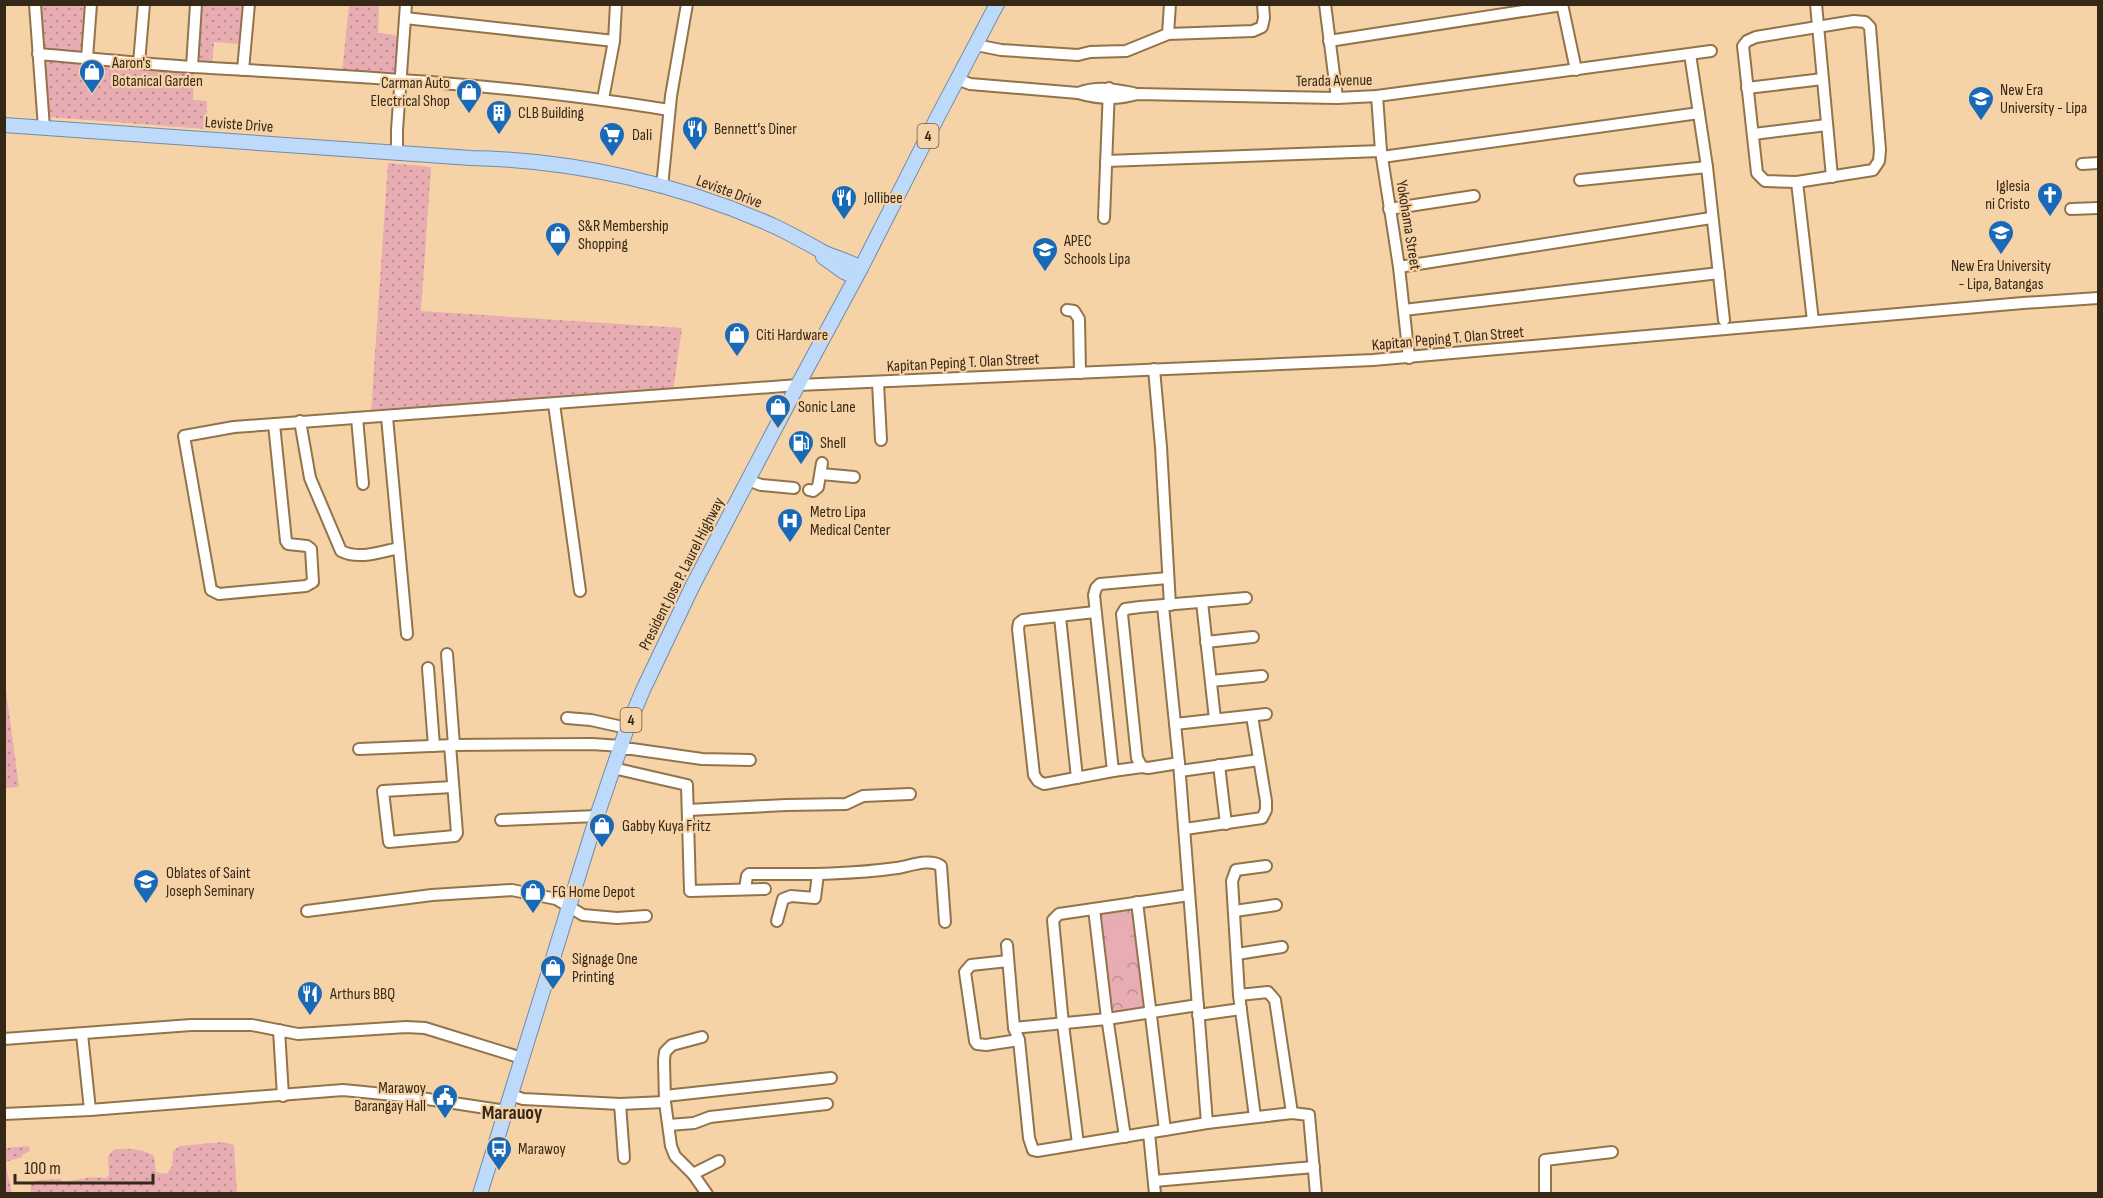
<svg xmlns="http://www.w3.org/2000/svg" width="2103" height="1198" font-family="'Sofia Sans Condensed',sans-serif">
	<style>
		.grass { fill: url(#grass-dots) }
		.park { fill: url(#park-crowns) }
		.pitch { fill: #e7adb3 }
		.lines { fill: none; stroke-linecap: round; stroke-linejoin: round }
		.minor-casing { stroke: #93734a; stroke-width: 14 }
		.major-casing { stroke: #718ba8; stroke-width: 16 }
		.minor { stroke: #fff; stroke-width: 10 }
		.major { stroke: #bddafa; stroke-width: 14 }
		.labels { text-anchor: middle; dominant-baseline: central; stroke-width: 4.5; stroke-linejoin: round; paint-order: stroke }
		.shield { fill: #f6d2a7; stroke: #705b42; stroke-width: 1.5 }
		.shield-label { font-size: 15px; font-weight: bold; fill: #362817 }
		.poi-label { font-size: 16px; fill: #362817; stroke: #f6d2a7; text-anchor: start }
		.street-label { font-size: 16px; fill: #362817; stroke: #f6d2a7 }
		.quarter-label { font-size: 20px; font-weight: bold; fill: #362817; stroke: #f6d2a7 }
	</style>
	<defs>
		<pattern id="grass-dots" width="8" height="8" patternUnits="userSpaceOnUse" patternTransform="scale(1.5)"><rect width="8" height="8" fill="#e7adb3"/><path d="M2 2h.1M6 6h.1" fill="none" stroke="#bc8d91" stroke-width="1.8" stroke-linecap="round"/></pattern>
		<pattern id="park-crowns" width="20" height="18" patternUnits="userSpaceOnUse" patternTransform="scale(1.5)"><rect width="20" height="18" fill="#e7adb3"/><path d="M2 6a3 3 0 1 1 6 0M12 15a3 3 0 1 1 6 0" fill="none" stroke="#bc8d91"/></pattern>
	</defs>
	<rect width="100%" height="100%" fill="#f6d2a7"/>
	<!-- grass -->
	<g class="grass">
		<polygon points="41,5 86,5 83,43 79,53 45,48"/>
		<polygon points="201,5 243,5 240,44 214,42 212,63 204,62 198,58"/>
		<polygon points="349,5 379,5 378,33 395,35 399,39 396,75 342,72"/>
		<path d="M48 60 194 73 193 100 207 101 206 129 48 117C47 101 39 74 48 60Z"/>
		<polygon points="388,163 431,167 421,311 682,328 673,391 371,412"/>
		<polygon points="6,690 19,787 5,788"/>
		<path d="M224 1142 234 1145 237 1193H31L30 1183 39 1180 61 1179 63 1182 92 1177 106 1178 109 1175 108 1157 113 1150C128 1148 141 1148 154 1156L156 1172 167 1174 172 1166 173 1151 180 1146Z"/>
		<polygon points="29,1146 30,1151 22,1155 22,1157 5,1162 12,1193 5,1193 5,1148"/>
	</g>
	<!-- park -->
	<polygon class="park" points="1130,908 1134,912 1144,1005 1142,1009 1114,1012 1111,1009 1100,914 1104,911"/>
	<!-- pitch -->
	<polygon class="pitch" points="1129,921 1133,962 1109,964 1105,923"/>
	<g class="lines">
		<defs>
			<g id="minor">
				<polyline points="35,4 44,128"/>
				<polyline points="1325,4 1337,98"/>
				<polyline points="1562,4 1576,70"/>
				<polyline points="1816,4 1832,177"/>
				<polyline points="405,18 614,41"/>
				<polygon points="1854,21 1865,22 1870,27 1880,150 1879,161 1873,170 1797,182 1765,181 1757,173 1743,46 1747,41 1756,37"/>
				<polyline points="1168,34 1170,4"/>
				<polyline points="1329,41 1562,5"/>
				<polyline points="976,45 1001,50 1078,55 1090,52 1126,51 1168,34 1253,31 1262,27 1264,18 1263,4"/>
				<path d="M38 54C90 58 141 64 193 67 352 76 512 84 669 110"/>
				<polyline points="1690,54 1707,167 1724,320"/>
				<polyline points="87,58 91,4"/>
				<polyline points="139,63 144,4"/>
				<polyline points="192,67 196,4"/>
				<polyline points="243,70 249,4"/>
				<path d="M957 79 970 84 1078 93C1098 99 1117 100 1137 94L1337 98 1377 96 1711 51"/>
				<polyline points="1747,88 1823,79"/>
				<path d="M1078 93C1098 86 1113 89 1133 93"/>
				<polyline points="1377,96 1381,151 1399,267 1409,358"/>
				<polyline points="603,99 614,41 616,4"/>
				<polyline points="1754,134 1827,125"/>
				<polyline points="397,153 397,130 406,4"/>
				<polyline points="1382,157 1699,113"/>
				<polyline points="1106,161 1381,151"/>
				<polyline points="2082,164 2098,163"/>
				<polyline points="1580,180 1707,167"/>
				<polyline points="1797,182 1813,321"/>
				<polyline points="662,187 671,96 687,4"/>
				<polyline points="1389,209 1474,196"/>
				<polyline points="2071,209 2098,208"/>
				<polyline points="1104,218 1109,88"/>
				<polyline points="1399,267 1711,218"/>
				<polyline points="1067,310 1074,311 1079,319 1080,373"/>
				<polyline points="1404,310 1719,273"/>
				<polyline points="1154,369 1161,447 1170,605"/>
				<polyline points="878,383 881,440"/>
				<polyline points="554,404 580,591"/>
				<polyline points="387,417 407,634"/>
				<polyline points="357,418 363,484"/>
				<path d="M300 421 310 478 341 551C359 560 380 552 399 548"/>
				<polyline points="274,424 286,541 288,544 307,546 311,549 313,582 306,586 219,594 211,590 184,436 234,427 798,385 1373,360 2023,303 2098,298"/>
				<polyline points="821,474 854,477"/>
				<polyline points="748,480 761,485 794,488"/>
				<polyline points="809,490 813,491 818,487 822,463"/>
				<polyline points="1202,602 1215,719"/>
				<polyline points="1163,606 1179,763 1207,1123"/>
				<polyline points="1095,612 1023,620 1019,623 1018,629 1034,775 1038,781 1044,784 1113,771"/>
				<polyline points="1060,617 1077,778"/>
				<polyline points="1206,642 1253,637"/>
				<polyline points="447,654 454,745"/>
				<polyline points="428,668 434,746"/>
				<polyline points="1211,681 1262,676"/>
				<polyline points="567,718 591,720 627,728"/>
				<polyline points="1175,724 1266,714"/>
				<polyline points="450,745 457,833 455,836 389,842 383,791 452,787"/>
				<polyline points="359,749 454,745 592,744 621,746"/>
				<polyline points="619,749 632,749 702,759 750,760"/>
				<polyline points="1179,763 1148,768 1142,767 1137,758 1122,614 1125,609 1140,607 1246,598"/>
				<polyline points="1219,765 1226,824"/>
				<polyline points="1142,767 1113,771 1094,595 1096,588 1100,584 1168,578"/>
				<polyline points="613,768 687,785 690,891 765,889"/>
				<polyline points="1180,771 1259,760"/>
				<polyline points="688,810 786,805 846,804 863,796 910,794"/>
				<polyline points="501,820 597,816"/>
				<polyline points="1185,829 1262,818 1266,810 1266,801 1252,716"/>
				<path d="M745 889 747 876 749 874C798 874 848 875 897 868 910 866 930 858 941 866L945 922"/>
				<polyline points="1137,902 1165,1130"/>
				<polyline points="1094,909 1106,1010 1125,1137"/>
				<polyline points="307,911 432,895 512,890 556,899 583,915 617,918 646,916"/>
				<polyline points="1235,911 1276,905"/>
				<polyline points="777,921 783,899 791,896 815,898 818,874"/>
				<polyline points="1007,945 1014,1028 1019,1040 1029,1138 1033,1150 1037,1151 1207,1123 1292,1113 1309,1115 1316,1194"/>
				<polyline points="1237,954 1282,947"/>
				<polyline points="1008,961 971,965 965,972 975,1041 977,1044 986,1045 1019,1040"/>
				<polyline points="1239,995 1268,992 1275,1000 1292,1113"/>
				<polyline points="1198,1015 1241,1009"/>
				<polyline points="1014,1028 1107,1019 1198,1005"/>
				<polyline points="279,1030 283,1096"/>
				<polyline points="82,1034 90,1110"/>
				<polyline points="702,1037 672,1045 665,1052 664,1060 665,1102 671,1146 675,1156 693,1174 707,1194"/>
				<polyline points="4,1039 191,1025 252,1025 298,1034 406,1027 425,1028 522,1058"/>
				<polyline points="511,1095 523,1099 620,1104 665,1102"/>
				<polyline points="665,1096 831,1078"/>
				<polyline points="620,1104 624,1158"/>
				<polyline points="4,1114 90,1110 343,1090 414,1097 506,1111"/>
				<polyline points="1255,1117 1239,995 1232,881 1236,870 1266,866"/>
				<polyline points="669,1125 694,1123 710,1117 827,1104"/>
				<polyline points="1149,1133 1155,1194"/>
				<polyline points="1078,1144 1063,1024 1053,920 1059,914 1189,895"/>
				<polyline points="693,1174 719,1161"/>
				<polyline points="1154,1181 1314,1167"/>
				<polyline points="1545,1194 1545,1160 1612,1152"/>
			</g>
			<g id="major">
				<path d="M4 125 471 158C575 160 680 184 774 226 791 234 807 243 823 252 836 258 849 261 861 268"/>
				<polyline points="823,257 844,272 856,277"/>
				<polyline points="480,1194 597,816 627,728 643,690 693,585 800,381 861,268 938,116 997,4"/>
			</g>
		</defs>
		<!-- minor casing -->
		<use href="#minor" class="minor-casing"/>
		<!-- major casing -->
		<use href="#major" class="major-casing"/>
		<!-- minor -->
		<use href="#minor" class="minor"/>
		<!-- major -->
		<use href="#major" class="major"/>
	</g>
	<!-- icons -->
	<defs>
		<symbol id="shop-pin" viewBox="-11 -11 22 30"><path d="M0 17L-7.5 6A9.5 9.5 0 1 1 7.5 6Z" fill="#186ab9" stroke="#f6d2a7"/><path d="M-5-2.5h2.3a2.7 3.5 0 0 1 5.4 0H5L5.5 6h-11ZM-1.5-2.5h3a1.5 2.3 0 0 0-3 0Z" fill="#fff"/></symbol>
		<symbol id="university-pin" viewBox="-11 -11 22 30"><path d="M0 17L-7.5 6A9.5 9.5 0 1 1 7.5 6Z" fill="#186ab9" stroke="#f6d2a7"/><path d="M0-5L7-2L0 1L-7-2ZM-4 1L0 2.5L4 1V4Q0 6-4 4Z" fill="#fff"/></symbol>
		<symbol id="building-pin" viewBox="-11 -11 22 30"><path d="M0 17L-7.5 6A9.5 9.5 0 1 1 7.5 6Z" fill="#186ab9" stroke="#f6d2a7"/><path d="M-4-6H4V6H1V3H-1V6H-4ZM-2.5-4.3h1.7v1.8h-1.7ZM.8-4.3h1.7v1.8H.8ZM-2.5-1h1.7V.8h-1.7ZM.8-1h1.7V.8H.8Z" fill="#fff"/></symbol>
		<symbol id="restaurant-pin" viewBox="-11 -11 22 30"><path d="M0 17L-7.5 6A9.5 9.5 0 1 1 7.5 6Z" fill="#186ab9" stroke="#f6d2a7"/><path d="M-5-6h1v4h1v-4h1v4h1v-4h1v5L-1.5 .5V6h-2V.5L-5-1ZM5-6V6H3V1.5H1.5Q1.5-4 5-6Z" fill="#fff"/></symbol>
		<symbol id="supermarket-pin" viewBox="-11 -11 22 30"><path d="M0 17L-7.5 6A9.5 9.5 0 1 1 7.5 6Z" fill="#186ab9" stroke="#f6d2a7"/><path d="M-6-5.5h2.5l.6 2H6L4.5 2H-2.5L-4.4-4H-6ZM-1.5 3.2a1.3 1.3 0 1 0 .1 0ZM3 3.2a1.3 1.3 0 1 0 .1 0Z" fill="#fff"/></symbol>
		<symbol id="church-pin" viewBox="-11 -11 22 30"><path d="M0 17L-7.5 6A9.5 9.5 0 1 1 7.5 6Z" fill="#186ab9" stroke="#f6d2a7"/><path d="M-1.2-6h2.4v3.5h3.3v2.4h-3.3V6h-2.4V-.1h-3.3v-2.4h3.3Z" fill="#fff"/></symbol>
		<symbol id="school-pin" viewBox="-11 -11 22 30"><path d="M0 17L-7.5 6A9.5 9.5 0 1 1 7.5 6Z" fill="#186ab9" stroke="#f6d2a7"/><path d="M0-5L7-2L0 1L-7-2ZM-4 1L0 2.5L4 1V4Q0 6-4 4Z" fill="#fff"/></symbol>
		<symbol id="fuel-pin" viewBox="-11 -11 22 30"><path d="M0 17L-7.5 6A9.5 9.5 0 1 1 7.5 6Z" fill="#186ab9" stroke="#f6d2a7"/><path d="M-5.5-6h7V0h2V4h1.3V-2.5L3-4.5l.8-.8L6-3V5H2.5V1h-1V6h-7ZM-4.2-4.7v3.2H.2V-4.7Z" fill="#fff"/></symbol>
		<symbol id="hospital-pin" viewBox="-11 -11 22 30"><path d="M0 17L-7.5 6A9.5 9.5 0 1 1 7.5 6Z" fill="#186ab9" stroke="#f6d2a7"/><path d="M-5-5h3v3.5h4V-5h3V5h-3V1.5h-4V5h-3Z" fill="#fff"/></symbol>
		<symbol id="civic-pin" viewBox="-11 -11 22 30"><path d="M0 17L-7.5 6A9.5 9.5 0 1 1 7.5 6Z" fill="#186ab9" stroke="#f6d2a7"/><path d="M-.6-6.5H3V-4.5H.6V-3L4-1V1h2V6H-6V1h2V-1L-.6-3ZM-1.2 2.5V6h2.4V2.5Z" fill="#fff"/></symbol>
		<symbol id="bus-pin" viewBox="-11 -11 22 30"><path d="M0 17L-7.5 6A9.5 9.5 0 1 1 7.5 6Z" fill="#186ab9" stroke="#f6d2a7"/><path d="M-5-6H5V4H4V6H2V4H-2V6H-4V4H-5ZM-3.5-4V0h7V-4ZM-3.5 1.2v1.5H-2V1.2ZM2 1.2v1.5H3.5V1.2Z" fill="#fff"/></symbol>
	</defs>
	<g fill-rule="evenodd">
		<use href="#shop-pin" x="77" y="57" width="30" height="40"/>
		<use href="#shop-pin" x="454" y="77" width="30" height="40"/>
		<use href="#university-pin" x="1966" y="84" width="30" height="40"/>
		<use href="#building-pin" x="484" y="98" width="30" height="40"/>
		<use href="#restaurant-pin" x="680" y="114" width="30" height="40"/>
		<use href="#supermarket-pin" x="597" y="120" width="30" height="40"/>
		<use href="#church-pin" x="2035" y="180" width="30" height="40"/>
		<use href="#restaurant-pin" x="829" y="183" width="30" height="40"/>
		<use href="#school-pin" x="1986" y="218" width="30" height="40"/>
		<use href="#shop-pin" x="543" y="220" width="30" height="40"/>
		<use href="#school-pin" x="1030" y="235" width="30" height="40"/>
		<use href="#shop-pin" x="722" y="320" width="30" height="40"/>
		<use href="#shop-pin" x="763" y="392" width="30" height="40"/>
		<use href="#fuel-pin" x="786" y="428" width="30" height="40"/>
		<use href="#hospital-pin" x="775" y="506" width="30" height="40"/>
		<use href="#shop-pin" x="587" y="811" width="30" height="40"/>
		<use href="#school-pin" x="131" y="867" width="30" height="40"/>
		<use href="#shop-pin" x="518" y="877" width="30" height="40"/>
		<use href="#shop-pin" x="538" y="953" width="30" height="40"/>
		<use href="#restaurant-pin" x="295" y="979" width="30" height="40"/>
		<use href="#civic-pin" x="430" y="1082" width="30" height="40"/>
		<use href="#bus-pin" x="484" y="1134" width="30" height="40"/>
	</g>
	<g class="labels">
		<!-- shield labels -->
		<g class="shield">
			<rect x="917.5" y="124" width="21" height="24" rx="4.5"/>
			<rect x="620.5" y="708" width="21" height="24" rx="4.5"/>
		</g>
		<g class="shield-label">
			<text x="928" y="136">4</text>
			<text x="631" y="720">4</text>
		</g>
		<!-- poi labels -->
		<g class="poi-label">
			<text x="112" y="63">Aaron's<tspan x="112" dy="18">Botanical Garden</tspan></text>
			<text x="450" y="83" text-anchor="end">Carman Auto<tspan x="450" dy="18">Electrical Shop</tspan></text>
			<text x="2000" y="90">New Era<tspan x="2000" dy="18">University - Lipa</tspan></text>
			<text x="518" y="113">CLB Building</text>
			<text x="714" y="129">Bennett's Diner</text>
			<text x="632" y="135">Dali</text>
			<text x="2030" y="186" text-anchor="end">Iglesia<tspan x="2030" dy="18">ni Cristo</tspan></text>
			<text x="864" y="198">Jollibee</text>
			<text x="578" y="226">S&amp;R Membership<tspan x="578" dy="18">Shopping</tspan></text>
			<text x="1064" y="241">APEC<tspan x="1064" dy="18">Schools Lipa</tspan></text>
			<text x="2001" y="266" text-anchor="middle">New Era University<tspan x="2001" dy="18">- Lipa, Batangas</tspan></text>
			<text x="756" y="335">Citi Hardware</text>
			<text x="798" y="407">Sonic Lane</text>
			<text x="820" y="443">Shell</text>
			<text x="810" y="512">Metro Lipa<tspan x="810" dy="18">Medical Center</tspan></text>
			<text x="622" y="826">Gabby Kuya Fritz</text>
			<text x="166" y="873">Oblates of Saint<tspan x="166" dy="18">Joseph Seminary</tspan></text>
			<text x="552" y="892">FG Home Depot</text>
			<text x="572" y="959">Signage One<tspan x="572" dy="18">Printing</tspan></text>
			<text x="330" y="994">Arthurs BBQ</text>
			<text x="426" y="1088" text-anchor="end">Marawoy<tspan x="426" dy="18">Barangay Hall</tspan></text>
			<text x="518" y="1149">Marawoy</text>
		</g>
		<!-- street labels -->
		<g class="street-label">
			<text transform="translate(1334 81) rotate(-1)">Terada Avenue</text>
			<text transform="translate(239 125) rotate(4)">Leviste Drive</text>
			<text transform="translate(729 192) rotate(20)">Leviste Drive</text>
			<text transform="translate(1408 225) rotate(81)">Yokohama Street</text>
			<text transform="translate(1448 339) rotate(-5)">Kapitan Peping T. Olan Street</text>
			<text transform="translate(963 363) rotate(-3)">Kapitan Peping T. Olan Street</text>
			<text transform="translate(682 574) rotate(-63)">President Jose P. Laurel Highway</text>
		</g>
		<!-- quarter labels -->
		<g class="quarter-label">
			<text x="512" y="1113">Marauoy</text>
		</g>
	</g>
	<!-- border -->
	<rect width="2103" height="1198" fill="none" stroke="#362817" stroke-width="12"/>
	<!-- scale -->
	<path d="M15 1174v9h138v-9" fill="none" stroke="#362817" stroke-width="3"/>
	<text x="24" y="1174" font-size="18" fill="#362817" stroke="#f6d2a7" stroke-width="4.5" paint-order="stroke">100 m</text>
</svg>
